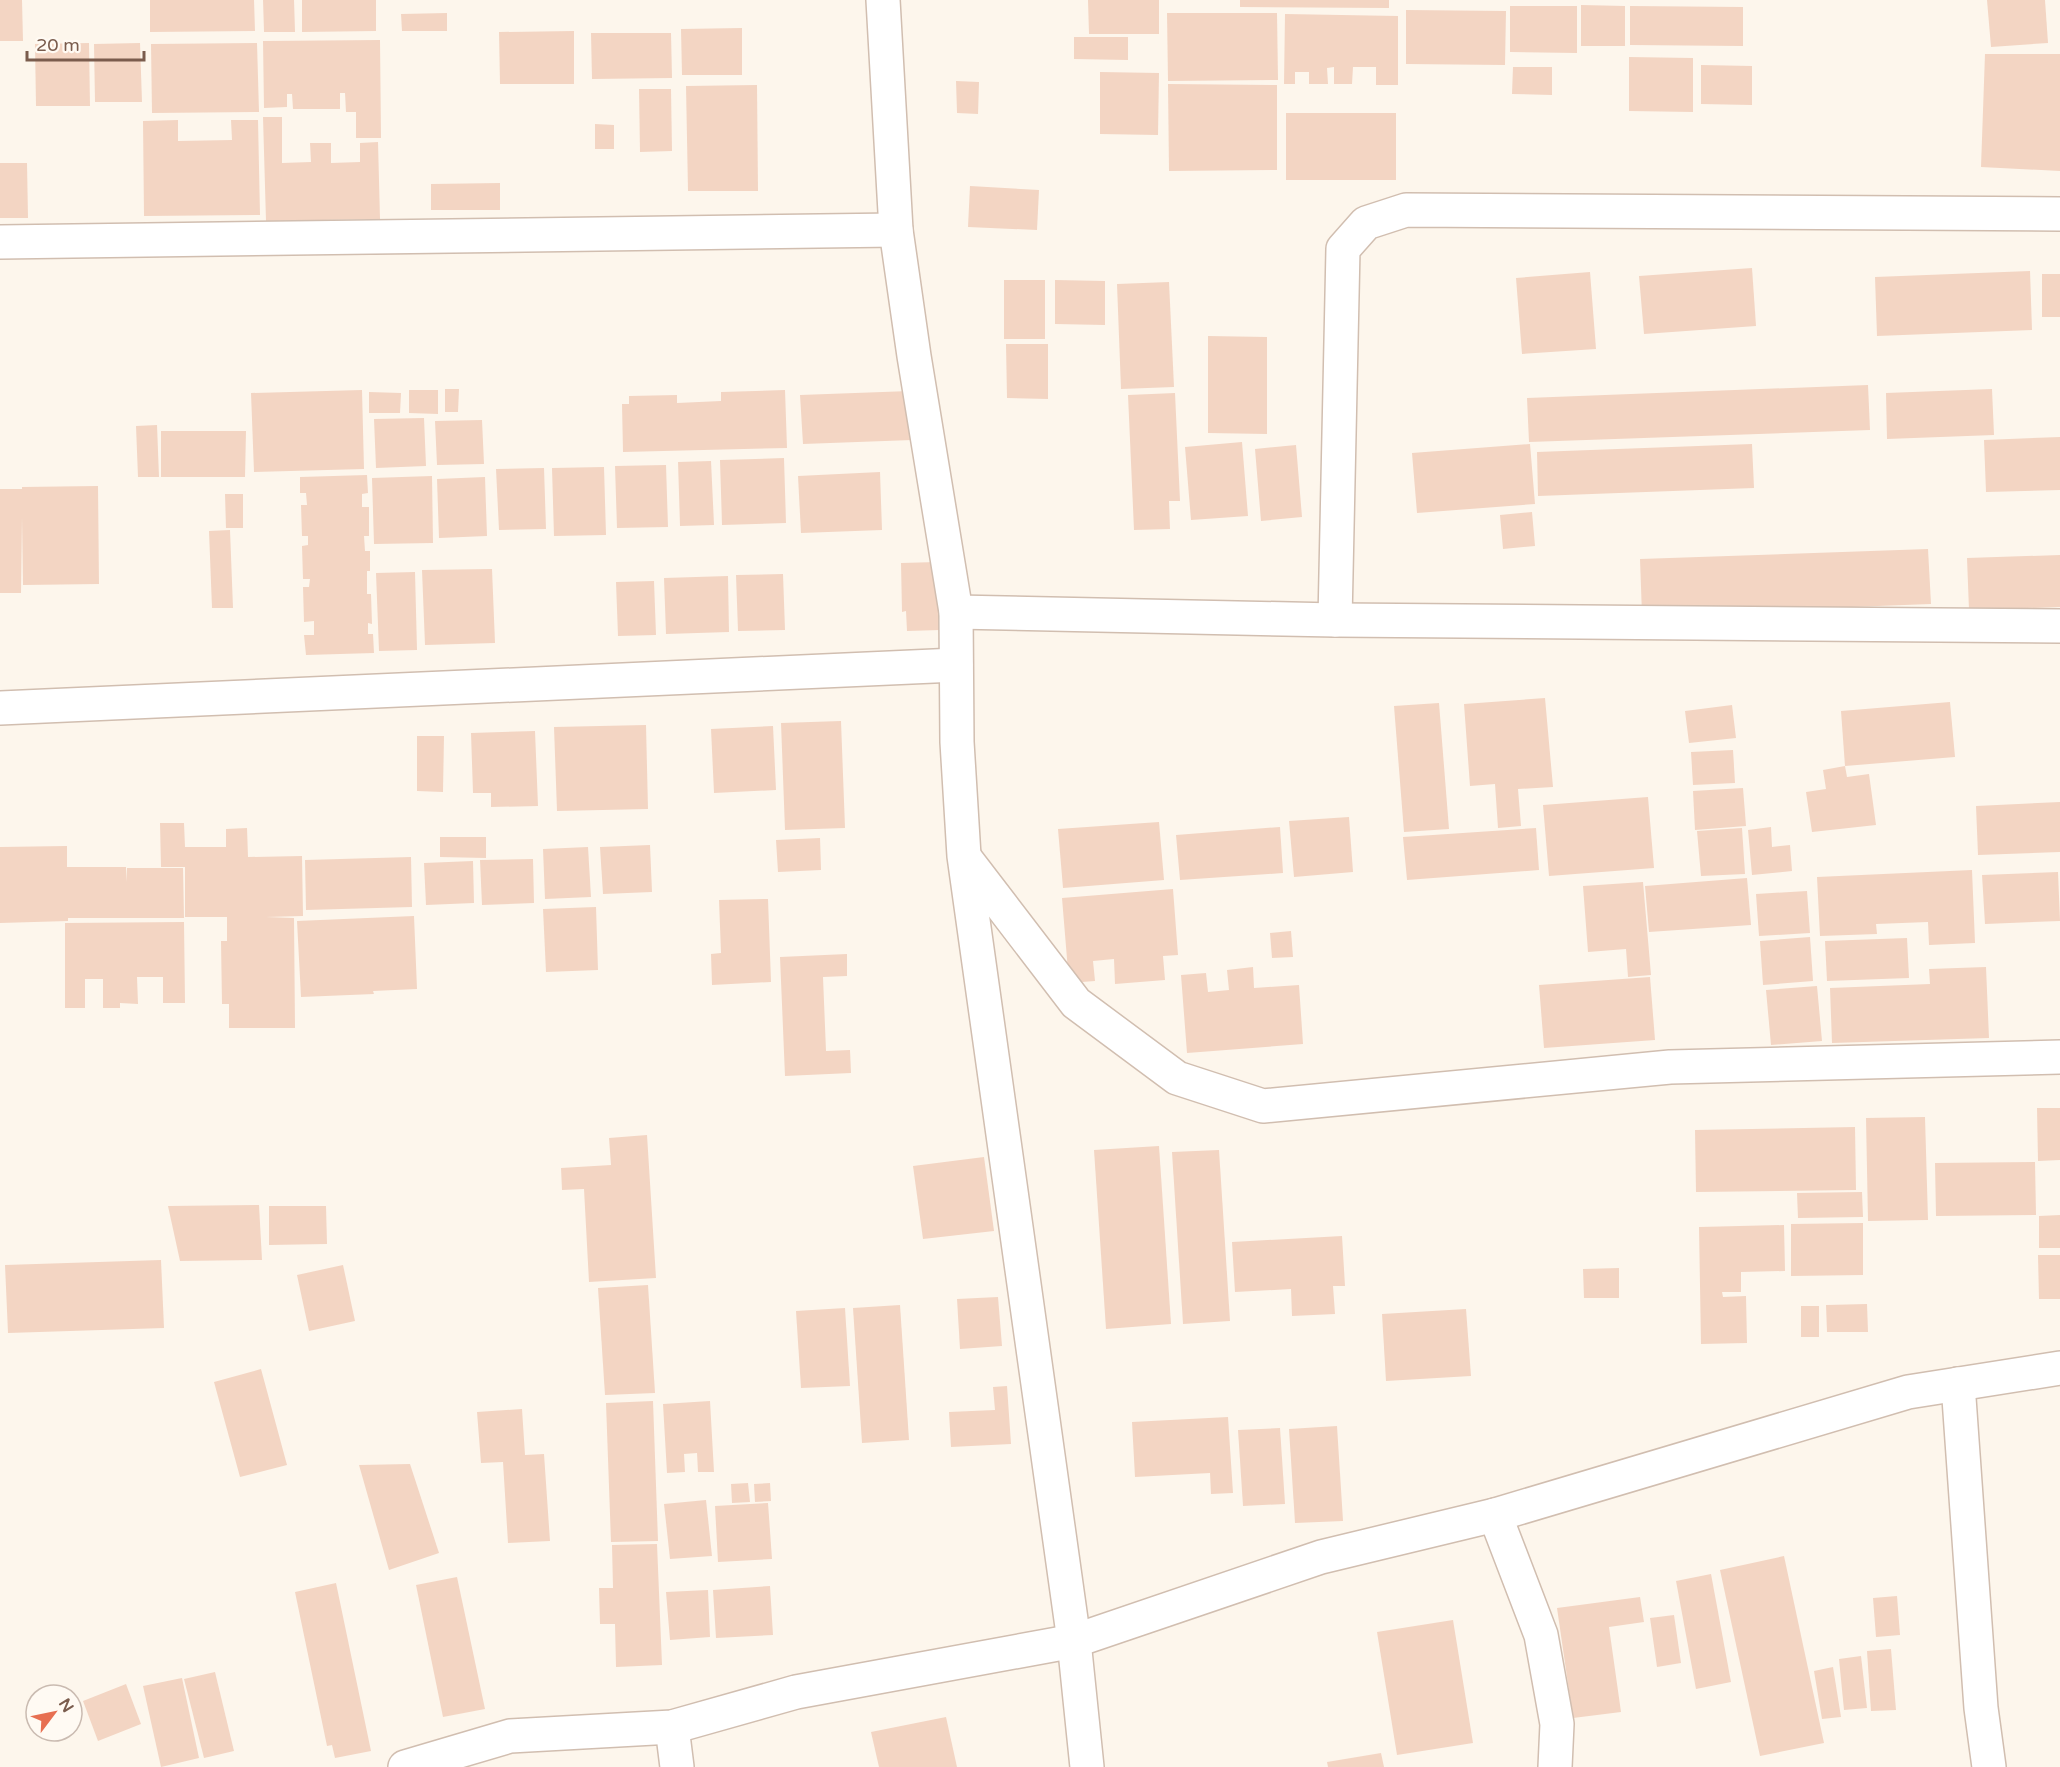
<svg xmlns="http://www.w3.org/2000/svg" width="2060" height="1767" font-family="'Varela Round',sans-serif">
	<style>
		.building { fill: #f3d5c3 }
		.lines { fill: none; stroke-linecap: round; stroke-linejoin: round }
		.minor-casing { stroke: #d1beb0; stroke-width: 36 }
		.minor { stroke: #fff; stroke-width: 33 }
	</style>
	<rect width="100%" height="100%" fill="#fdf6ec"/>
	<!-- building -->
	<g class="building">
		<polygon points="0,0 22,0 23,41 0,41"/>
		<polygon points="150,0 254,0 255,31 150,32"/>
		<polygon points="263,0 294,0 295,32 264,32"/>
		<polygon points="302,0 376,0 376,31 302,32"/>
		<polygon points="1088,0 1159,0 1159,34 1089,34"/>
		<polygon points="1240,0 1389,0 1389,8 1240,7"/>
		<polygon points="1987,0 2045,0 2048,43 1991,47"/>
		<polygon points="1581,5 1625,6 1625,46 1581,46"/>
		<polygon points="1510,6 1577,6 1577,53 1510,52"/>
		<polygon points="1630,6 1743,7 1743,46 1630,45"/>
		<polygon points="1406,10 1506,11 1505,65 1406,64"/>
		<polygon points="447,13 447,31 402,31 401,14"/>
		<polygon points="1167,13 1277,13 1278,80 1168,81"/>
		<polygon points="1285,14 1398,16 1398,85 1376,85 1376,67 1353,67 1352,84 1334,84 1334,67 1327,68 1328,84 1309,84 1309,72 1295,72 1295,84 1284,84"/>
		<polygon points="742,28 742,75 682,75 681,29"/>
		<polygon points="574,31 574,84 500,84 499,32"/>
		<polygon points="591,33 671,33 672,78 592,79"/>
		<polygon points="1074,37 1128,37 1128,60 1074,59"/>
		<polygon points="380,40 381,138 356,138 356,112 346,112 345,93 340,93 340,109 293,109 292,94 287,94 287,107 264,108 263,41"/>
		<polygon points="89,43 90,106 36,106 35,44"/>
		<polygon points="140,43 142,102 95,102 94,44"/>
		<polygon points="257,43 259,112 152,113 151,44"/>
		<polygon points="1985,54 2060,54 2060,171 1981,167"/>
		<polygon points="1629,57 1693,58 1693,112 1629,111"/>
		<polygon points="1701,65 1752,66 1752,105 1701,104"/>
		<polygon points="1513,67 1552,67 1552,95 1512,94"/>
		<polygon points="1100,72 1159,73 1158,135 1100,134"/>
		<polygon points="956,81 979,82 978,114 957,113"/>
		<polygon points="1168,84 1277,85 1277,170 1169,171"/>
		<polygon points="757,85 758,191 688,191 686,86"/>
		<polygon points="639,89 671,89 672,151 640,152"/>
		<rect x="1286" y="113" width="110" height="67"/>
		<polygon points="263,117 282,117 282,163 311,162 310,143 331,143 331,163 360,162 360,143 378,142 380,219 266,221"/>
		<polygon points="178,120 178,141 232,140 231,120 258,120 260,215 144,216 143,121"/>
		<polygon points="595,124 614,125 614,149 595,149"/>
		<polygon points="0,163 27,163 28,218 0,218"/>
		<polygon points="500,183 500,210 431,210 431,184"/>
		<polygon points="970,186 1039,190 1037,230 968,227"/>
		<polygon points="1752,268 1756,326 1644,334 1639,276"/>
		<polygon points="2030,271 2032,330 1877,336 1875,277"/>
		<polygon points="1590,272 1596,349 1522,354 1516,278"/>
		<rect x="2042" y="274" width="18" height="43"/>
		<rect x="1004" y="280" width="41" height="59"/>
		<polygon points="1055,280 1105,281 1105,325 1055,324"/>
		<polygon points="1169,282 1174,387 1121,389 1117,284"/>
		<polygon points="1208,336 1267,337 1267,434 1208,433"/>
		<polygon points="1006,344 1048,344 1048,399 1007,398"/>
		<polygon points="1868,385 1870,430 1529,442 1527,398"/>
		<polygon points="445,389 459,389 458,412 445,412"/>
		<polygon points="1992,389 1994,435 1887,439 1886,393"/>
		<polygon points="362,390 364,469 254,472 251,393"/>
		<polygon points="409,390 438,390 438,414 409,413"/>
		<polygon points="785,390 787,448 623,452 622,404 629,404 629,396 677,395 677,403 721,401 721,392"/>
		<polygon points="910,391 912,440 803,444 800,395"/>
		<polygon points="369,392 401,393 400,413 369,413"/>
		<polygon points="1175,393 1180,501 1169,501 1170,529 1134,530 1128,395"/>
		<polygon points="424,418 426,466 376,468 374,419"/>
		<polygon points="482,420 484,464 437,465 435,421"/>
		<polygon points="157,425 159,477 138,477 136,426"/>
		<polygon points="161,431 246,431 245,477 161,477"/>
		<polygon points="2060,437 2060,490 1986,492 1984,440"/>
		<polygon points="1242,442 1248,516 1191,520 1185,447"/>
		<polygon points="1530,444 1535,504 1417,513 1412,453"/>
		<polygon points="1752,444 1754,488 1538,496 1537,452"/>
		<polygon points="1296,445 1302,517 1261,521 1255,449"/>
		<polygon points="784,458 786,523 722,525 720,460"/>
		<polygon points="711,461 714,525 680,526 678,462"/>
		<polygon points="666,465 668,527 617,528 615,466"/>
		<polygon points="604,467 606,535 554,536 552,468"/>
		<polygon points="544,468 546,529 499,530 496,469"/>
		<polygon points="880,472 882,530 801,533 798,476"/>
		<polygon points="367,475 368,493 362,494 362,507 369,507 369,536 364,536 365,551 370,551 370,571 367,571 367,594 371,594 372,624 368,623 368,634 373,634 374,653 306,655 304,635 314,635 314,621 304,622 303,587 309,587 310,579 303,579 302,546 308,545 308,536 302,536 301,505 307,505 306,493 300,493 300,477"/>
		<polygon points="432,476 433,543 374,544 372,478"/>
		<polygon points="485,477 487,536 439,538 437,479"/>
		<polygon points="98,486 99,584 23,585 22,517 21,593 0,593 0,489 22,489 22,487"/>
		<polygon points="225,494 243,494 243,528 226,528"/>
		<polygon points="1532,512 1535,546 1503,549 1500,515"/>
		<polygon points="230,530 233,608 212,608 209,531"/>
		<polygon points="1928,549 1931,604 1642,615 1640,559"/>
		<polygon points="2060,555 2060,607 1969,610 1967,558"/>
		<polygon points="937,562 940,630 907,631 906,611 902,612 901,563"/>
		<polygon points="492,569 495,643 425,645 422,570"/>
		<polygon points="415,572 417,650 379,651 376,573"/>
		<polygon points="783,574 785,630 738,631 736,575"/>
		<polygon points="728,576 729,632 666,634 664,578"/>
		<polygon points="654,581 656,635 618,636 616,582"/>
		<polygon points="1545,698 1553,787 1518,789 1521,826 1498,828 1495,784 1470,786 1464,704"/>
		<polygon points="1950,702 1955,757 1845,766 1841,711"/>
		<polygon points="1439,703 1449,829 1404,832 1394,706"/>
		<polygon points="1732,705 1736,738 1689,743 1685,711"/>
		<polygon points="841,721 845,828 785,830 781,723"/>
		<polygon points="646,725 648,809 557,811 554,727"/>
		<polygon points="773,726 776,790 714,793 711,729"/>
		<polygon points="535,731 538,806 491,807 491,793 473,793 471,733"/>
		<polygon points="417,736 444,736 443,792 417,791"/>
		<polygon points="1733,750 1735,783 1693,785 1691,752"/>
		<polygon points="1845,766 1847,777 1869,774 1876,825 1812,832 1806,792 1826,789 1823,770"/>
		<polygon points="1743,788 1746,826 1695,830 1693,791"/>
		<polygon points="1648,797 1654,868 1549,876 1543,805"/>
		<polygon points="2060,802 2060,852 1978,855 1976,806"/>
		<polygon points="1349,817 1353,872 1294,877 1289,821"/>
		<polygon points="1159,822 1164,880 1063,888 1058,829"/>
		<polygon points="160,823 184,823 185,847 226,847 226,829 247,828 248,857 302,856 303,916 266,917 294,918 295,1028 229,1028 229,1004 222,1004 221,941 227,941 227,917 185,917 185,867 161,867"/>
		<polygon points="1280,827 1283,873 1180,880 1176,835"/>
		<polygon points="1771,827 1772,847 1790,845 1792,871 1752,875 1748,830"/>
		<polygon points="1536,828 1539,870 1407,880 1403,837"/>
		<polygon points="1742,828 1745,874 1701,876 1697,831"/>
		<polygon points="440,837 486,837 486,858 440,857"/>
		<polygon points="820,838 821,870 778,872 776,840"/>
		<polygon points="650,845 652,892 603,894 600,847"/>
		<polygon points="67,846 67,867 126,867 126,882 127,868 183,868 184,918 68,918 68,921 0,923 0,847"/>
		<polygon points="588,847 591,897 545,899 543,849"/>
		<polygon points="411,857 412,907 306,910 305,860"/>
		<polygon points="533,859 534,903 482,905 480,860"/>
		<polygon points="473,861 474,903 426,905 424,863"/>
		<polygon points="1972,870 1975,943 1929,945 1928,922 1876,924 1877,934 1820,936 1817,877"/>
		<polygon points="2058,872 2060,921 1985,924 1982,875"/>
		<polygon points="1747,878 1751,925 1649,932 1645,886"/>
		<polygon points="1643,882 1651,975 1628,977 1626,949 1588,952 1583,886"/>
		<polygon points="1173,889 1178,955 1163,956 1165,980 1115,984 1114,959 1093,961 1095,981 1069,983 1062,898"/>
		<polygon points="1807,891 1810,933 1759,936 1756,894"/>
		<polygon points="768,899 771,982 712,985 711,954 721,953 719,900"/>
		<polygon points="596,907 598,970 546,972 543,909"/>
		<polygon points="414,916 417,989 373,991 374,994 301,997 297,921"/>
		<polygon points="184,922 185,1003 163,1003 163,977 137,977 138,1004 120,1003 120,1008 103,1008 103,979 85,979 85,1008 65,1008 65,923"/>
		<polygon points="1291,931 1293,957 1272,958 1270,933"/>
		<polygon points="1810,937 1813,981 1763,985 1760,941"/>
		<polygon points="1907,938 1909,978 1827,981 1825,941"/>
		<polygon points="847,954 847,976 823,977 826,1051 850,1050 851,1073 785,1076 780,957"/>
		<polygon points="1253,967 1254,988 1299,985 1303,1044 1187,1053 1181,975 1206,973 1208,992 1229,990 1227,970"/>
		<polygon points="1986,967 1989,1038 1832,1043 1830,988 1930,984 1929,969"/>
		<polygon points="1650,977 1655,1040 1544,1048 1539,985"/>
		<polygon points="1817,986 1822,1041 1771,1045 1766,990"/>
		<polygon points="2037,1108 2060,1108 2060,1160 2038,1161"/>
		<polygon points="1925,1117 1928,1220 1868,1221 1866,1118"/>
		<polygon points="1855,1127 1856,1190 1696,1192 1695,1130"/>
		<polygon points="647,1135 656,1278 589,1282 584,1189 562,1190 561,1168 611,1165 609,1138"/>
		<polygon points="1159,1146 1171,1324 1106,1329 1094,1150"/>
		<polygon points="1219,1150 1230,1321 1183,1324 1172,1152"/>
		<polygon points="984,1157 994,1231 923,1239 913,1166"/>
		<polygon points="2035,1162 2036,1215 1936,1216 1935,1163"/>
		<polygon points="1862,1192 1863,1217 1798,1218 1797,1193"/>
		<polygon points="259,1205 262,1260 180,1261 168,1206"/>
		<polygon points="269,1206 326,1206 327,1244 269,1245"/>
		<polygon points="2060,1215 2060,1248 2039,1248 2039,1216"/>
		<polygon points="1863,1223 1863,1275 1791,1276 1791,1224"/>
		<polygon points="1784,1225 1785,1271 1741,1272 1741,1292 1722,1292 1723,1297 1746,1296 1747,1343 1701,1344 1699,1227"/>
		<polygon points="1342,1236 1345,1286 1333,1286 1335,1314 1292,1316 1291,1289 1235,1292 1232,1242"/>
		<polygon points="2038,1255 2060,1255 2060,1299 2039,1299"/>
		<polygon points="161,1260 164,1328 8,1333 5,1265"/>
		<polygon points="343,1265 355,1321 309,1331 297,1275"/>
		<polygon points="1619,1268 1619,1298 1584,1298 1583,1269"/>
		<polygon points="648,1285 655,1393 605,1395 598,1288"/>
		<polygon points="998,1297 1002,1346 960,1349 957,1299"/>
		<polygon points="1867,1304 1868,1332 1827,1332 1826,1305"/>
		<polygon points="900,1305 909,1440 862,1443 853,1308"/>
		<rect x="1801" y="1306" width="18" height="31"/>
		<polygon points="845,1308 850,1386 801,1388 796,1311"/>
		<polygon points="1466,1309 1471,1376 1386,1381 1382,1314"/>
		<polygon points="261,1369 287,1465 240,1477 214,1382"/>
		<polygon points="1007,1386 1011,1444 951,1447 949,1412 995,1410 993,1387"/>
		<polygon points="653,1401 658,1541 611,1542 606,1403"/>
		<polygon points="710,1401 714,1472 698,1472 697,1453 684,1454 685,1472 667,1473 663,1404"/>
		<polygon points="522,1409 525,1455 544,1454 550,1541 508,1543 503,1462 481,1463 477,1412"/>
		<polygon points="1228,1417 1233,1493 1211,1494 1210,1473 1135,1477 1132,1422"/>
		<polygon points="1337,1426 1343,1521 1295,1523 1289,1429"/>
		<polygon points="1280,1428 1285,1504 1243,1506 1238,1430"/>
		<polygon points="410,1464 439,1553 389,1570 359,1465"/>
		<polygon points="748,1483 750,1502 732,1503 731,1484"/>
		<polygon points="770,1483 771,1501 755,1502 754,1484"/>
		<polygon points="706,1500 712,1556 670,1559 664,1504"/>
		<polygon points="768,1503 772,1559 718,1562 715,1506"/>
		<polygon points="657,1544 662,1665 616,1667 615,1624 600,1624 599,1588 613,1588 612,1545"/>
		<polygon points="1784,1556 1824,1743 1760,1756 1720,1570"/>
		<polygon points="1711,1574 1731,1682 1696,1689 1676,1581"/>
		<polygon points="457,1577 485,1709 443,1717 416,1585"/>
		<polygon points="336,1583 371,1751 335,1758 332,1745 327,1746 295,1592"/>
		<polygon points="770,1586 773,1635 716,1638 713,1590"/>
		<polygon points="708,1590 710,1637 670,1640 666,1592"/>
		<polygon points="1897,1596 1900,1635 1876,1637 1873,1598"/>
		<polygon points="1640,1597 1644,1622 1609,1627 1621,1712 1573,1718 1557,1608"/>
		<polygon points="1674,1615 1681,1663 1657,1667 1650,1618"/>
		<polygon points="1453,1620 1473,1743 1397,1755 1377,1632"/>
		<polygon points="1891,1649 1896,1710 1871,1711 1867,1651"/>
		<polygon points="1861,1656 1867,1708 1844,1710 1839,1659"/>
		<polygon points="1833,1667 1841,1717 1822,1719 1814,1671"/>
		<polygon points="215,1672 234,1751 204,1758 184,1679"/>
		<polygon points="182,1678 199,1758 161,1767 143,1686"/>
		<polygon points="126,1684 141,1724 98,1741 83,1701"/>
		<polygon points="946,1717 957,1767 879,1767 871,1732"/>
		<polygon points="1381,1753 1384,1767 1328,1767 1327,1762"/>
	</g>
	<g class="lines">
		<defs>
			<g id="minor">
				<polyline points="883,0 896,230 914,356 956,612 957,742 964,856 1074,1641 1087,1767"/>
				<polyline points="0,242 896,230"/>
				<polyline points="956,612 1335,620 2060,626"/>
				<polyline points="1335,620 1343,249 1366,223 1406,210 2060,214"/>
				<polyline points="0,708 956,665"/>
				<polyline points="965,858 1076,1003 1177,1078 1263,1106 1670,1067 2060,1057"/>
				<polyline points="1958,1384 1981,1708 1989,1767"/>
				<polyline points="1495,1515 1541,1635 1557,1724 1555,1767"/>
				<polyline points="672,1727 677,1767"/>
				<polyline points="405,1767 510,1736 672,1727 796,1692 1074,1641 1321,1557 1495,1515 1908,1392 2060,1368"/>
			</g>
		</defs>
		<!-- minor casing -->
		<use href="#minor" class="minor-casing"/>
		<!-- minor -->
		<use href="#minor" class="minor"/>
	</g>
	<!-- north arrow -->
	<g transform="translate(54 1713) rotate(58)"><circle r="28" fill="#fffaf3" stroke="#cabbb1" stroke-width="1.5"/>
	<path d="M0-4.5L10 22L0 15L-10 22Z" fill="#e76f51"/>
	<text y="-9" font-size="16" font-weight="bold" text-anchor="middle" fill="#7a5c4d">N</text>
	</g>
	<!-- scale -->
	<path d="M27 51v9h117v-9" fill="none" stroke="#7a5c4d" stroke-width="3"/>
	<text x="36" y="51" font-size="18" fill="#7a5c4d" stroke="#fffaf3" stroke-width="4.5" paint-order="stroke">20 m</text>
</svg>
